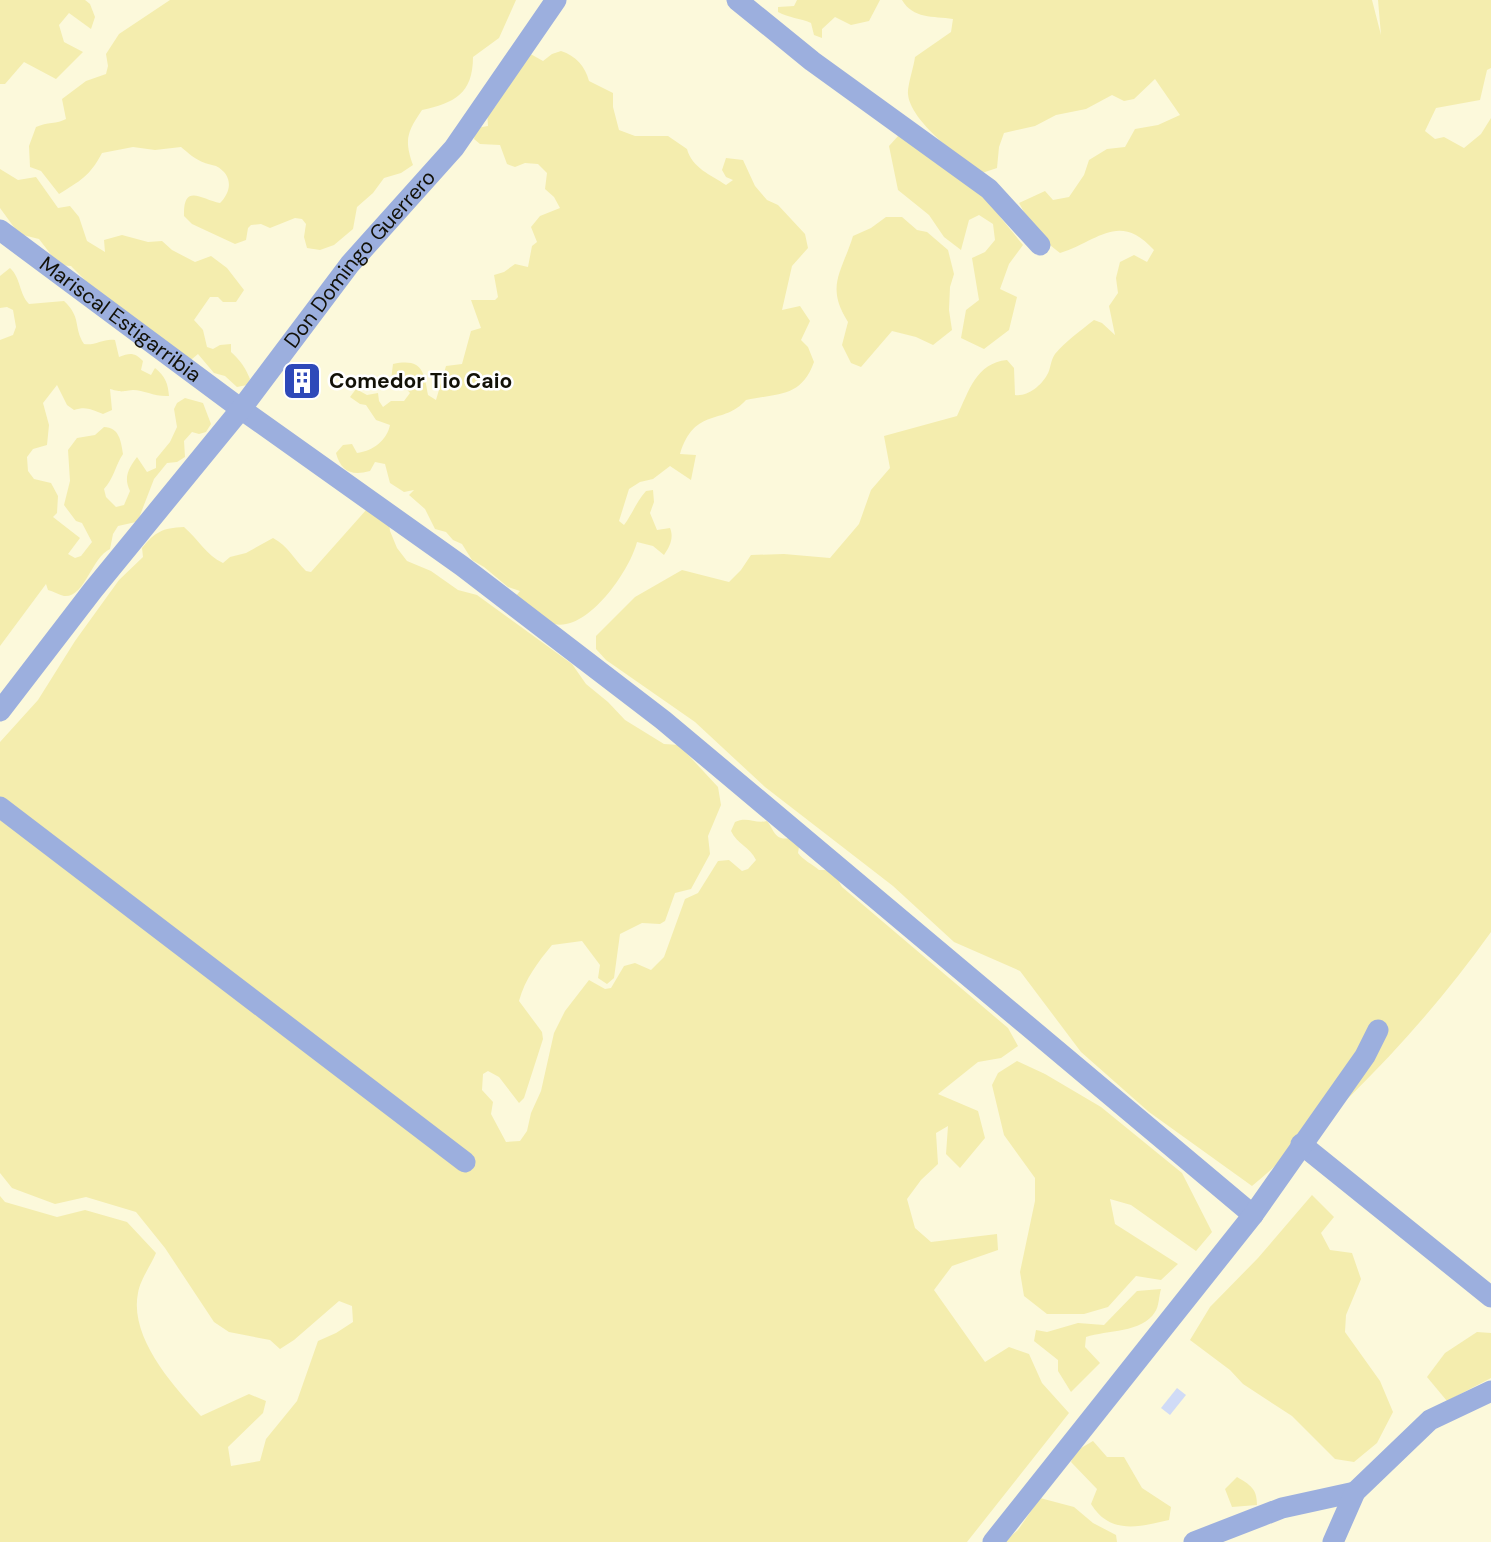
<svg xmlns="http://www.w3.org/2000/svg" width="1491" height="1542" font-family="'DM Sans',sans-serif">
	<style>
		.green { fill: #f4edae }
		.water { fill: #d0dbf6 }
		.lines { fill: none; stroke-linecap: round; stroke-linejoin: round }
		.minor { stroke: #9cafde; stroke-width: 21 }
		.labels { text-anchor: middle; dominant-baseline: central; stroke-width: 5; stroke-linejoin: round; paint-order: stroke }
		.street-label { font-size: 21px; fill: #121107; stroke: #fff }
		.poi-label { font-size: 21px; font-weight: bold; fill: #121107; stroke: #fff; text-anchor: start }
	</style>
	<rect width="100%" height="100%" fill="#fcf9db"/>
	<!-- green -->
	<g class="green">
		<polygon points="0,0 85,0 90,4 95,17 91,29 69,13 59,25 64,42 83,52 56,79 24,62 5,84 0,84"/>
		<path d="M170 0H516L499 38 473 57C473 94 454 103 422 110 407 132 404 140 413 165L401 173 384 178 373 193 357 207 353 229 334 245 320 250 307 248 304 237 306 224 302 219 295 218 270 228 261 224 251 225 248 228 246 240 235 244 192 224 184 216C183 182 202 200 220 203 232 191 233 175 216 166 215 166 205 163 205 163 196 160 188 153 181 147L155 150 133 147 102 153C90 176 80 181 59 194L41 171 30 167 29 146 36 127C47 122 57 124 66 119L62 99 86 81 106 74 108 66 106 54 119 34Z"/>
		<path d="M797 0H880L869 21 851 25 835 17 822 29V38L814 35 811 23C800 18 789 18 778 12V7L794 6Z"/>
		<path d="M902 0H1372L1381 35 1378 0H1491V68L1487 70 1480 100 1436 108 1425 131 1435 139 1444 137 1464 148 1481 134 1491 118V932C1422 1029 1342 1109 1252 1186L1149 1112 1081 1052 1020 971 954 942 893 886 765 787 695 722 606 660 596 649V636L635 597 682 570 729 582 741 570 751 555 784 554 830 558 859 524 871 490 890 468 884 436 957 416C969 391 976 363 1007 360L1014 368 1015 395C1027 397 1041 386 1047 375 1051 369 1050 361 1055 354 1066 341 1080 331 1094 320L1102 323 1115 335 1109 306 1118 293 1116 278 1120 262 1134 255 1147 262 1154 250C1119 211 1098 241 1060 253 1041 239 1030 224 1019 203L1045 191 1053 200 1069 197 1084 175 1089 160 1107 149 1125 147 1135 129 1158 125 1180 115 1155 79 1134 99 1124 101 1112 95 1086 109 1056 115 1035 126 1004 133 999 147 997 168 982 173C960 158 910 121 908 94 907 87 914 66 915 57L951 32 953 19C933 16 913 19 902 0Z"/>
		<path d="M561 51C576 56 585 66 589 81L613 93V107L619 130 635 136H668L687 149C692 168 711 175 726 185L733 180 726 177 722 170 726 158 743 160 755 186 767 200 778 205 805 234 808 248 792 266 782 310 800 306 810 321 801 340 808 347 814 362C801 398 778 393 746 400 723 426 695 406 680 454L696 455 691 480 670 466 653 479 640 482 629 489 619 521 624 525C633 513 636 502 646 491L653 490 654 502 650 513 657 530 670 528C674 538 670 546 664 555L653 546 637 542C630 570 588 632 554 624L515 597 520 591 508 587 484 567 472 560 462 544 453 540 446 532 435 529 425 509 409 495 414 490 404 492 390 483 385 464 375 462 370 471C352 476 341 472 336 453L343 445 352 444 357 453C373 451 387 440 390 425L376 420 366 405 360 404 350 397 356 389 367 395 378 393 379 401 383 407 391 401H404L410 393 402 384 391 380 393 364C422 358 424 371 428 395L436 400 446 366 462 364 471 331 481 328 471 300H495L498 297 494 275 504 272 515 264 528 267 532 246 537 242 531 227 540 216 560 208 554 197 545 189 547 173 538 164 525 163 515 167 507 164 500 145 480 144 474 139 476 128 488 126 487 111 495 107 527 52 543 61 552 54Z"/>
		<polygon points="899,135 990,191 1001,218 1023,245 1009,264 1000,289 1017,297 1009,330 984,349 961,338 966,310 979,300 972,258 985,252 995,240 993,224 979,215 969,220 961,250 944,237 929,215 898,190 889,146"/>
		<path d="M0 169 18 180 36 177 58 208 70 206 79 217 87 241 105 252 104 240 122 235 148 242 162 241 172 250 195 262 211 256 227 268 244 290 236 302H223L218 297H210L194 320 203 330 207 347 213 349 220 345 231 344V352C240 360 245 367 250 379L247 385 237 387 225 376 214 373 198 354 192 359H182L87 290 84 279 71 266 59 265 39 239 19 234 0 208Z"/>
		<path d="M886 217H902L917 230 927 232 948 250 954 274 950 287 949 310 952 330 933 345 916 337 892 331 861 367 851 363 842 345 848 322C825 286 842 272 853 236L871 228Z"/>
		<path d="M10 268C21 278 19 294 29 304L64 301C82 318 73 327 84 344 95 346 104 338 115 340L119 357C130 353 134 352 143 361L141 370 151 375 155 368C165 376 168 383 169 396 155 397 144 390 133 390 121 391 124 393 110 389L112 410 103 414C91 410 87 406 74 410L67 405 57 385 43 403 49 425 47 445 33 449 27 457 28 471 34 479 51 483 58 496 57 513 53 517 80 538 68 554 75 558 81 556 92 542 82 523 76 521 64 505 70 481 68 450 77 438 95 435 104 427C119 427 121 441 123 454 115 466 114 478 104 489L106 497 116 507 124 505 130 491C123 477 129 468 137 457L147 472 156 468V459L170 442 177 427 174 409 177 403 185 398 203 403 211 424 206 432 199 434 192 432 184 441 185 457 177 462 167 463 154 479 139 518 136 522 118 526 113 534 110 549C91 558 85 598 64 596 59 595 53 591 48 590L46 584 0 646V340L13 335 16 327 13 310 7 307 0 308V276Z"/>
		<path d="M367 509 389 522 390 531 397 548 407 561 431 571 458 590 477 595 572 664 586 684 608 702 625 720 664 744 679 745 718 787 721 805 708 836 710 854 691 889 675 893 665 921 660 924 642 923 620 934 614 978 607 984 598 978 600 965 582 941 552 945C538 962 525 979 519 1001L542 1032 543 1039 524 1098 519 1103 499 1077 488 1071 483 1074 482 1090 493 1102 491 1114 506 1142 520 1141 527 1131 531 1113 541 1091 554 1033 565 1011 589 980 605 989 611 988 624 966 635 963 651 970 664 957 685 899 698 893 718 861 729 860 742 871 748 869 756 860C750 847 737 844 731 831L735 822C747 816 755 824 767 821 774 830 775 841 789 838L799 847 798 853C803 860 812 864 819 870 834 869 835 874 842 887L1008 1028 1018 1046 1001 1058 978 1062 938 1094 978 1111 985 1138 960 1168 946 1154 948 1126 936 1133 938 1164 921 1180 907 1199 915 1228 931 1242 997 1234 998 1250 952 1266 934 1290 985 1362 1009 1347 1029 1354 1042 1383 1069 1413 967 1542H0V1196L5 1202 57 1217 85 1210 127 1222 156 1253C151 1265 140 1280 138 1293 129 1337 173 1386 201 1416L249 1394 266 1401 263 1413 228 1447 231 1466 260 1461 266 1439 297 1401 318 1341 336 1333 353 1322 352 1306 339 1301 294 1340 280 1349 270 1340 229 1332 214 1322 165 1248 136 1212 86 1197 55 1204 12 1188 0 1173V742L38 700 75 641 119 580 143 557 142 548C155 532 162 528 184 527 198 539 206 555 223 563L230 557 246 553 273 538C288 546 294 559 306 571L311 572Z"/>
		<polygon points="1017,1061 1045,1074 1101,1107 1182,1173 1212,1232 1196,1251 1131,1205 1110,1199 1115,1224 1178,1264 1161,1280 1136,1276 1108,1307 1084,1314 1047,1314 1024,1296 1020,1272 1035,1201 1035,1178 1004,1135 992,1085 998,1073"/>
		<polygon points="1312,1195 1334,1217 1321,1233 1330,1250 1352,1253 1361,1279 1346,1315 1345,1332 1380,1381 1393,1412 1377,1443 1354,1462 1335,1459 1292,1416 1243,1384 1230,1370 1190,1340 1210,1307 1258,1258"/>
		<path d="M1161 1289C1159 1295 1159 1307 1155 1312 1142 1333 1107 1330 1086 1337L1085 1347 1100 1363 1071 1392 1058 1371V1360L1034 1341 1036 1330 1047 1332 1078 1323 1104 1325 1137 1291Z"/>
		<polygon points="1477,1332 1491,1333 1491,1378 1447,1401 1427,1377 1445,1353"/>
		<path d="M1093 1441 1107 1457H1124L1142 1488 1171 1507 1169 1520C1139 1527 1110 1535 1091 1504L1097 1489 1071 1462 1076 1451Z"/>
		<path d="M1237 1477C1250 1485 1257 1488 1257 1505L1232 1507 1225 1489Z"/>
		<polygon points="1040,1498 1074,1507 1093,1523 1116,1535 1117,1542 1004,1542 1018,1530"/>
	</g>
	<!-- water -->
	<polygon class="water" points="1177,1388 1186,1395 1170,1415 1161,1408"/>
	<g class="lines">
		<!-- minor -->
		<g class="minor">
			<polyline points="737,0 812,61 989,189 1040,245"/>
			<path id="s1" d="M0 230 241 409 462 566 663 720 1253 1215"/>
			<path id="s2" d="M0 711 93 590 241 409 350 264 454 148 556 0"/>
			<polyline points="0,807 465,1162"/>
			<polyline points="1301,1144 1491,1297"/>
			<polyline points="993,1542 1253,1215 1365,1056 1378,1030"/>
			<polyline points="1194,1542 1282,1508 1355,1492"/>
			<polyline points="1333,1542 1355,1492 1430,1420 1491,1391"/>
		</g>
	</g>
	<!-- icons -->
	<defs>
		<symbol id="building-square" viewBox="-11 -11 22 22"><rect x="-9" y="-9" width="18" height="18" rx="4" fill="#2e49b9" stroke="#fff"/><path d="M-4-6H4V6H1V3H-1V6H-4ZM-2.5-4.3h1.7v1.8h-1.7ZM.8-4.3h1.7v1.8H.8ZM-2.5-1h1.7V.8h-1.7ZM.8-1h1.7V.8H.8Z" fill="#fff"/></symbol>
	</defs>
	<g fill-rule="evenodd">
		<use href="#building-square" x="280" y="359" width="44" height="44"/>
	</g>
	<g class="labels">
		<!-- street labels -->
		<g class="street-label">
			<text stroke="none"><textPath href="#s2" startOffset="578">Don Domingo Guerrero</textPath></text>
			<text stroke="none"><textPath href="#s1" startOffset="150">Mariscal Estigarribia</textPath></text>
		</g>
		<!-- poi labels -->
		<g class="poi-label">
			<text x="329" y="381">Comedor Tio Caio</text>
		</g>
	</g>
</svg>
